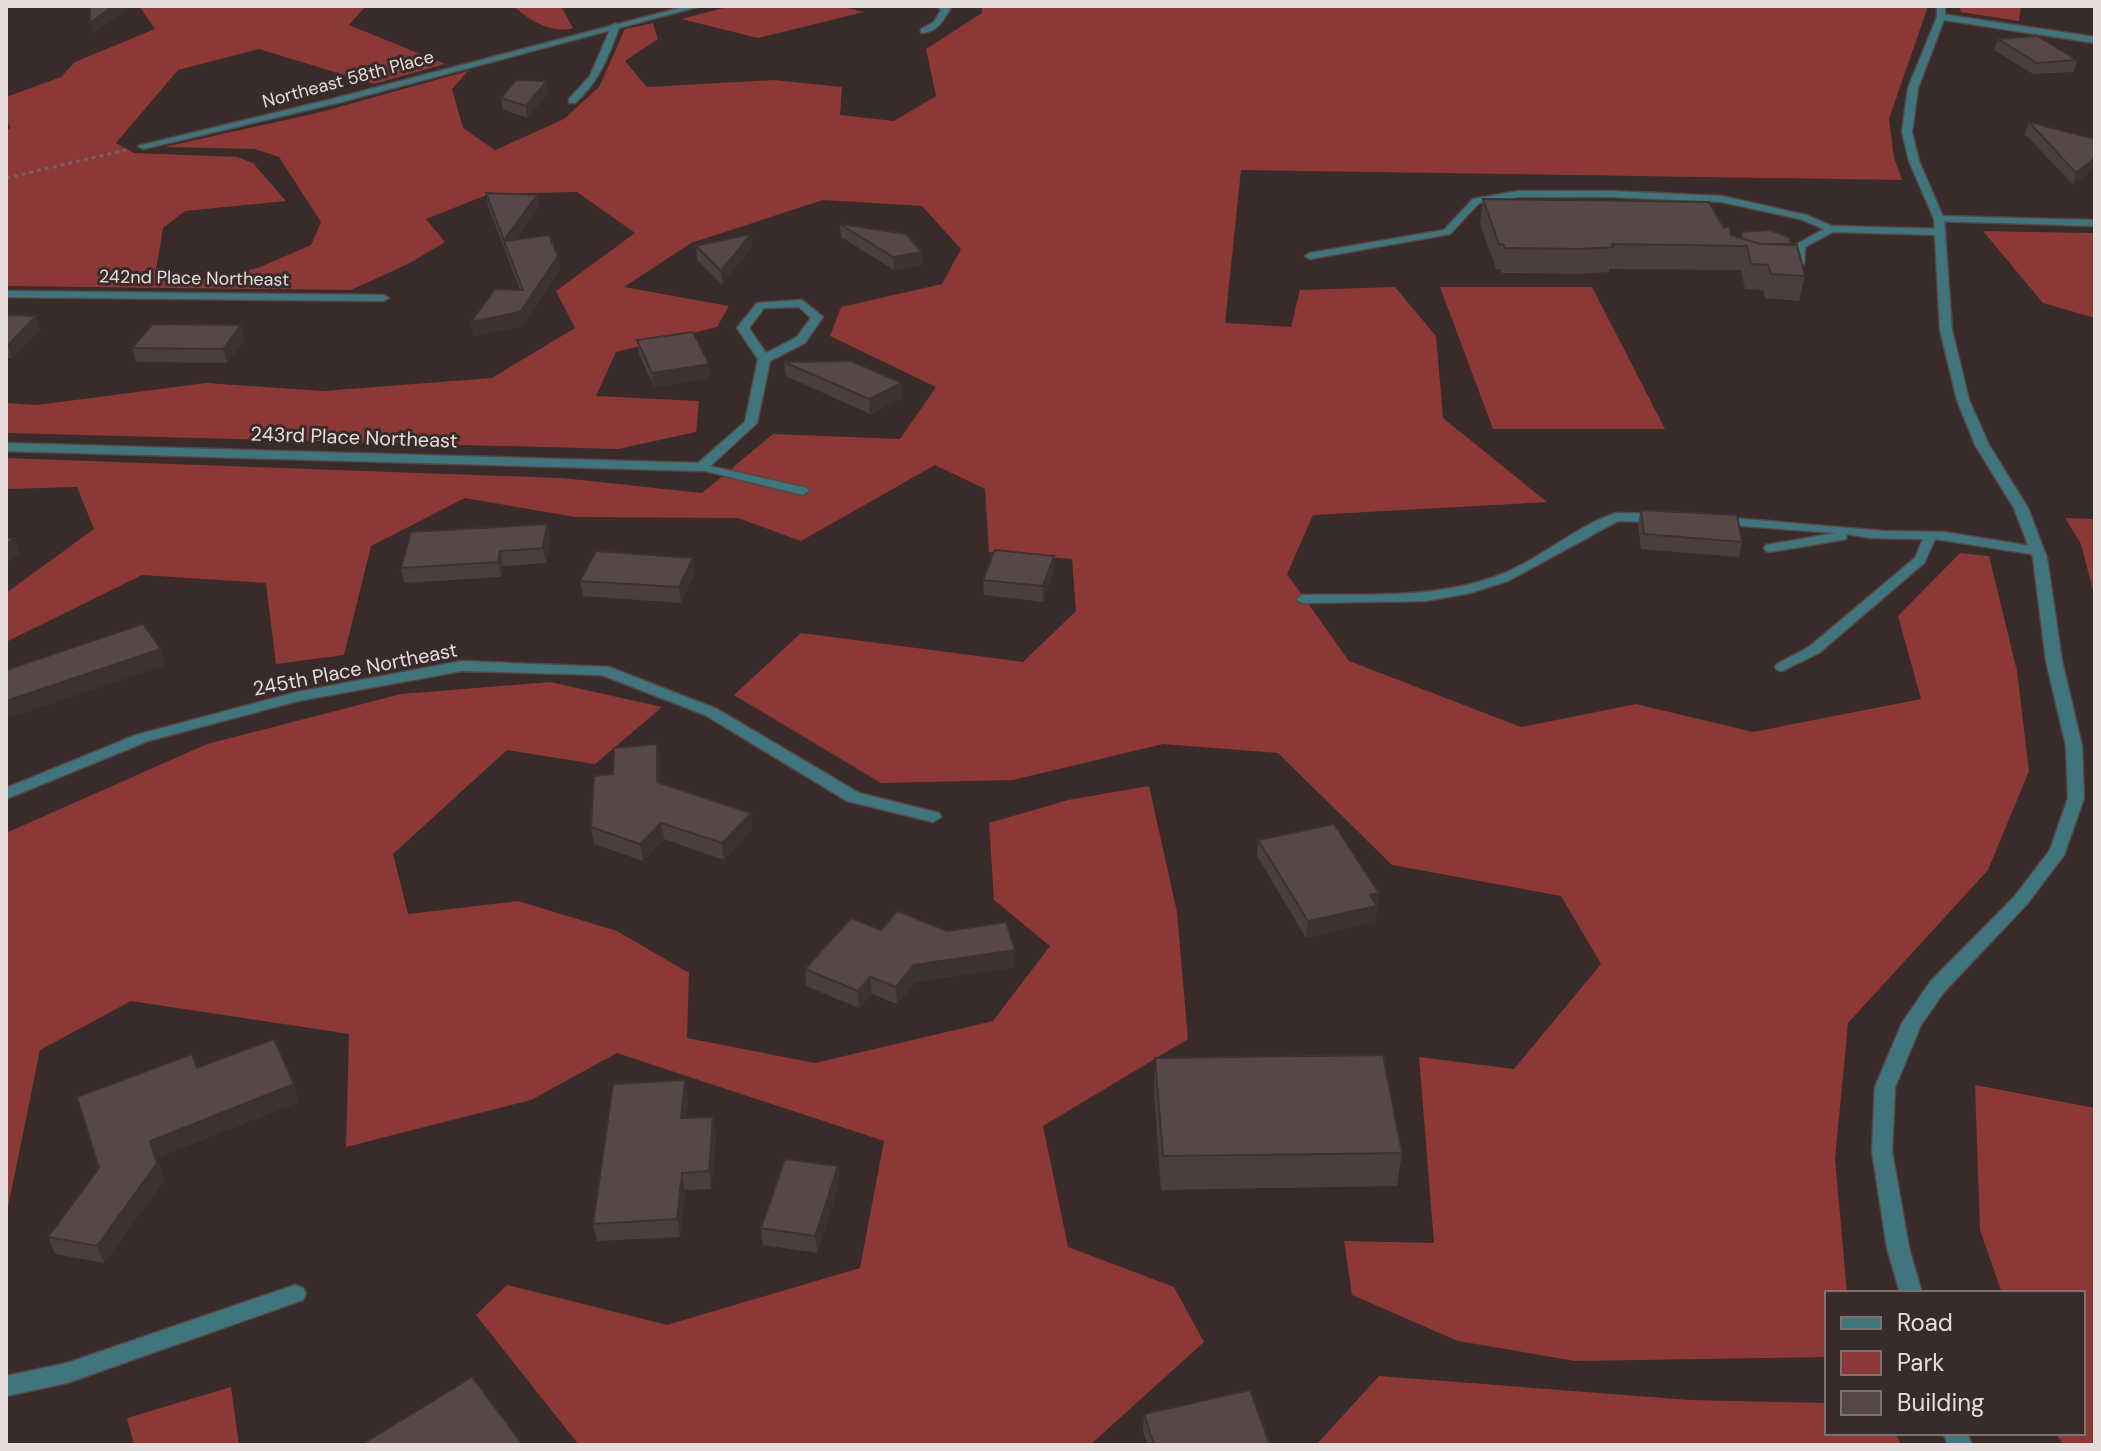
<svg xmlns="http://www.w3.org/2000/svg" width="2101" height="1451" font-family="'DM Sans',sans-serif">
	<style>
		.green { fill: #8b3836 }
		.lines { fill: none; stroke-linecap: round; stroke-linejoin: round }
		.service-casing { stroke: #554746; stroke-width: 3 }
		.minor-casing { stroke: #554746; stroke-width: 3 }
		.tertiary-casing { stroke: #554746; stroke-width: 3 }
		.path { stroke: #706362; stroke-width: 3; stroke-dasharray: 4 4; stroke-linecap: butt }
		.service { fill: #41757e; fill-rule: evenodd }
		.minor { fill: #41757e; fill-rule: evenodd }
		.tertiary { fill: #41757e; fill-rule: evenodd }
		.wall { fill: #4b3e3d }
		.shaded-wall { fill: #3d3232 }
		.building { fill: #574847; stroke: #3d3232; stroke-width: 2 }
		.labels { text-anchor: middle; dominant-baseline: central; stroke-width: 6; stroke-linejoin: round; paint-order: stroke }
		.far-street-label { font-size: 18px; fill: #e6dddc; stroke: #392b2a }
		.street-label { font-size: 20px; fill: #e6dddc; stroke: #392b2a }
	</style>
	<rect width="100%" height="100%" fill="#392b2a"/>
	<!-- green -->
	<g class="green">
		<polygon points="139,6 366,6 349,25 445,64 374,84 259,49 178,70 116,143 134,153 237,157 253,163 286,201 185,211 163,228 155,276 174,285 258,268 311,245 321,222 279,157 255,149 164,147 321,112 468,71 452,89 463,128 495,150 564,119 599,87 625,29 653,23 658,39 625,61 647,87 774,80 842,87 840,115 894,121 936,96 926,49 982,13 982,6 1925,6 1927,9 1889,119 1894,158 1902,180 1241,170 1225,323 1291,327 1300,290 1395,287 1436,336 1443,418 1547,502 1313,515 1287,574 1349,661 1521,727 1636,704 1753,732 1921,699 1898,616 1960,553 1989,556 2017,671 2029,771 1988,870 1848,1023 1835,1159 1847,1293 1827,1293 1827,1357 1575,1361 1458,1341 1352,1295 1344,1241 1434,1243 1419,1057 1514,1069 1601,964 1561,896 1392,865 1278,753 1163,744 1013,780 881,783 734,695 801,633 1023,662 1076,611 1072,559 989,552 985,489 935,465 801,541 738,518 575,517 465,498 371,546 344,655 276,664 266,583 142,575 6,642 6,593 94,529 77,487 6,489 6,458 562,478 702,493 773,434 900,439 936,387 830,336 841,307 942,284 961,249 922,206 823,200 691,243 624,287 729,306 717,327 616,352 596,396 699,401 696,432 618,449 6,433 6,403 37,405 206,383 323,391 492,378 575,328 556,291 635,233 577,192 489,194 426,219 445,242 410,263 351,290 6,286 6,130 11,128 6,119 6,97 61,77 75,62 155,29"/>
		<path d="M513 6H561L573 28C551 34 531 21 513 6Z"/>
		<polygon points="731,6 839,6 864,12 758,38 681,19"/>
		<polygon points="1959,6 2021,6 2019,21 1961,12"/>
		<polygon points="1983,231 2095,233 2095,318 2043,303"/>
		<polygon points="1440,287 1592,287 1665,429 1493,429"/>
		<polygon points="2065,518 2095,519 2095,598 2081,544"/>
		<polygon points="550,682 662,707 595,764 507,750 393,854 408,914 518,901 617,931 689,973 687,1038 815,1063 993,1021 1050,946 994,900 989,823 1068,800 1149,786 1177,912 1188,1039 1043,1126 1068,1247 1174,1287 1204,1342 1090,1445 579,1445 476,1315 507,1285 667,1325 860,1268 884,1141 617,1053 531,1100 346,1147 349,1034 131,1001 40,1050 6,1217 6,833 207,744 401,694"/>
		<polygon points="1975,1085 2095,1108 2095,1445 2063,1445 2056,1433 2083,1433 2083,1293 2002,1293 1980,1230"/>
		<polygon points="1379,1376 1690,1400 1827,1403 1827,1433 1896,1433 1901,1445 1316,1445"/>
		<polygon points="231,1387 239,1445 134,1445 127,1418"/>
	</g>
	<g class="lines">
		<defs>
			<g id="service">
				<path d="M616 23 620 25C609 55 599 82 575 103H569V99L590 76 612 25Z"/>
				<polygon points="1519,191 1612,191 1722,196 1806,215 1832,226 1941,229 1946,232 1941,235 1833,232 1805,247 1804,264 1782,267 1782,263 1796,260 1797,244 1824,229 1800,219 1722,202 1612,197 1519,197 1479,203 1450,234 1310,259 1305,256 1310,253 1444,230 1473,199"/>
				<polygon points="701,464 807,488 809,491 803,495 697,469 697,465"/>
				<path d="M1616 513 1659 514 1665 518 1659 522 1618 521 1508 581 1470 593 1426 601 1302 603 1296 599 1302 595C1367 594 1435 599 1497 576 1538 561 1574 527 1616 513Z"/>
				<polygon points="1720,517 1884,531 1944,532 2037,547 2043,551 2037,555 1935,539 1924,563 1819,653 1782,671 1777,670 1775,667 1777,664 1809,647 1915,558 1923,539 1871,538 1847,534 1846,539 1842,540 1770,552 1766,551 1764,548 1766,545 1836,533 1716,524 1714,521"/>
			</g>
			<g id="minor">
				<polygon points="687,6 701,6 341,102 143,149 138,146 336,98"/>
				<path d="M938 6H947L950 9C943 21 936 33 921 33V29L934 22 941 10Z"/>
				<polygon points="1941,14 2095,37 2095,43 1938,19 1937,17"/>
				<polygon points="1939,216 2095,220 2095,226 1935,221 1935,217"/>
				<polygon points="6,291 383,295 389,298 383,301 6,297"/>
				<path d="M802 300 823 317 805 343 770 361 757 423 706 470 701 471 6 451V443L698 463 745 422 758 359 737 328 757 303ZM799 307 811 318 797 337 766 353 749 328 764 308Z"/>
				<polygon points="462,661 609,667 717,709 859,793 939,813 941,817 933,822 847,801 705,715 602,675 462,671 298,701 148,741 6,799 6,788 136,735 297,692"/>
				<polygon points="295,1285 303,1288 306,1294 303,1300 67,1383 6,1396 6,1376 67,1363"/>
			</g>
			<g id="tertiary">
				<polygon points="1937,6 1945,6 1945,17 1918,88 1912,132 1919,161 1944,219 1952,330 1969,400 1989,445 2028,508 2047,558 2062,661 2082,746 2084,798 2064,855 2027,904 1944,992 1921,1025 1895,1087 1892,1151 1909,1248 1922,1293 1900,1293 1887,1248 1872,1151 1875,1087 1902,1023 1930,982 2015,896 2050,850 2068,798 2066,746 2046,661 2033,558 2014,508 1975,445 1957,400 1940,330 1934,219 1909,161 1902,132 1908,88 1937,17"/>
				<polygon points="1943,1433 1967,1433 1972,1445 1948,1445"/>
			</g>
		</defs>
		<!-- service casing -->
		<use href="#service" class="service-casing"/>
		<!-- minor casing -->
		<use href="#minor" class="minor-casing"/>
		<!-- tertiary casing -->
		<use href="#tertiary" class="tertiary-casing"/>
		<!-- path -->
		<polyline class="path" points="6,178 126,150"/>
		<!-- service -->
		<use href="#service" class="service"/>
		<!-- minor -->
		<use href="#minor" class="minor"/>
		<!-- tertiary -->
		<use href="#tertiary" class="tertiary"/>
	</g>
	<!-- wall -->
	<g class="wall">
		<polygon points="1998,39 2077,60 2074,72 2033,74 1994,50"/>
		<polygon points="548,93 527,118 503,109 501,98"/>
		<polygon points="2029,122 2095,139 2073,185 2025,134"/>
		<polygon points="486,193 539,207 516,239 558,256 560,270 522,326 474,336 471,322 520,290 488,206"/>
		<polygon points="1483,199 1724,228 1731,235 1740,238 1742,232 1791,244 1805,276 1799,301 1765,298 1763,290 1745,289 1741,270 1609,269 1609,272 1578,274 1502,273 1500,269 1496,269 1480,223"/>
		<polygon points="840,224 923,265 894,270 841,237"/>
		<polygon points="751,234 752,247 722,284 697,260 696,246"/>
		<polygon points="6,315 41,330 12,358 6,358"/>
		<polygon points="245,339 227,363 136,362 132,348"/>
		<polygon points="637,340 709,364 710,378 654,387 639,354"/>
		<polygon points="784,362 903,397 870,414 786,376"/>
		<polygon points="1641,510 1742,542 1739,557 1641,549 1638,525"/>
		<polygon points="547,524 550,539 546,563 503,566 501,577 404,583 401,568"/>
		<polygon points="1054,571 1043,602 984,595 983,580"/>
		<polygon points="695,573 681,603 583,596 580,581"/>
		<polygon points="657,744 660,760 659,783 751,813 752,829 724,860 664,839 643,861 594,844 591,827 613,774"/>
		<polygon points="1258,840 1379,893 1375,922 1306,938 1257,856"/>
		<polygon points="881,930 1015,967 915,982 897,1004 872,994 859,1008 806,986 805,969"/>
		<polygon points="1155,1058 1402,1153 1397,1186 1161,1190 1154,1092"/>
		<polygon points="197,1068 299,1102 156,1158 164,1180 104,1263 55,1254 48,1237"/>
		<polygon points="688,1098 686,1118 716,1134 711,1189 685,1190 680,1237 597,1241 593,1224"/>
		<polygon points="838,1166 839,1183 817,1253 763,1245 761,1228"/>
		<polygon points="1144,1414 1270,1445 1148,1445 1143,1431"/>
	</g>
	<!-- shaded-wall -->
	<g class="shaded-wall">
		<polygon points="113,6 131,6 93,34 90,23"/>
		<polygon points="547,81 548,93 527,118 526,106"/>
		<polygon points="2095,158 2095,168 2073,185 2076,173"/>
		<polygon points="537,195 539,207 508,250 504,241 506,253 504,240"/>
		<polygon points="751,234 752,247 722,284 721,271"/>
		<polygon points="922,252 923,265 894,270 893,257"/>
		<polygon points="558,256 560,270 522,326 474,336 471,322 520,312"/>
		<polygon points="36,316 41,330 12,358 8,345"/>
		<polygon points="241,325 245,339 227,363 223,349"/>
		<polygon points="709,364 710,378 654,387 652,373"/>
		<polygon points="902,383 903,397 870,414 869,399"/>
		<polygon points="547,524 550,539 546,563 543,548"/>
		<polygon points="14,539 19,554 6,562 6,544"/>
		<polygon points="500,551 503,566 501,577 498,562"/>
		<polygon points="1054,556 1054,571 1043,602 1043,586"/>
		<polygon points="693,558 695,573 681,603 679,587"/>
		<polygon points="161,649 166,665 6,719 6,701"/>
		<polygon points="657,744 660,760 659,798 657,782"/>
		<polygon points="751,813 752,829 724,860 722,843"/>
		<polygon points="661,823 664,839 643,861 640,844"/>
		<polygon points="1379,893 1375,922 1306,938 1308,921 1370,895"/>
		<polygon points="1015,950 1015,967 915,982 897,1004 896,987 914,965"/>
		<polygon points="870,977 872,994 859,1008 858,991"/>
		<polygon points="685,1080 688,1098 684,1136 681,1118"/>
		<polygon points="294,1084 299,1102 156,1158 164,1180 104,1263 97,1246 150,1141"/>
		<polygon points="713,1117 716,1134 711,1189 709,1171"/>
		<polygon points="838,1166 839,1183 817,1253 815,1236"/>
		<polygon points="682,1173 685,1190 680,1237 677,1219"/>
	</g>
	<!-- building -->
	<g class="building">
		<polygon points="90,6 113,6 90,23"/>
		<polygon points="2037,36 2077,60 2037,63 1998,39"/>
		<polygon points="516,80 547,81 526,106 501,98"/>
		<polygon points="2029,122 2095,139 2095,158 2076,173"/>
		<polygon points="486,193 537,195 504,240"/>
		<polygon points="1483,199 1709,202 1724,228 1729,226 1731,235 1761,244 1797,245 1805,276 1771,274 1768,265 1751,264 1747,246 1612,244 1613,247 1582,249 1505,248 1504,245 1499,244"/>
		<polygon points="840,224 906,234 922,252 893,257"/>
		<polygon points="1770,230 1789,237 1791,244 1761,244 1741,238 1742,232"/>
		<polygon points="751,234 721,271 696,246"/>
		<polygon points="549,235 558,256 520,312 471,322 495,289 523,290 504,241"/>
		<polygon points="6,315 36,316 8,345 6,344"/>
		<polygon points="153,324 241,325 223,349 132,348"/>
		<polygon points="693,332 709,364 652,373 637,340"/>
		<polygon points="851,361 902,383 869,399 784,362"/>
		<polygon points="1641,510 1737,515 1742,542 1644,534"/>
		<polygon points="547,524 543,548 500,551 498,562 401,568 411,532"/>
		<polygon points="6,537 14,539 6,544"/>
		<polygon points="995,550 1054,556 1043,586 983,580"/>
		<polygon points="596,551 693,558 679,587 580,581"/>
		<polygon points="143,624 161,649 6,701 6,670"/>
		<polygon points="657,744 657,782 751,813 722,843 661,823 640,844 591,827 594,776 613,774 614,748"/>
		<polygon points="1334,824 1379,893 1370,895 1377,906 1308,921 1258,840"/>
		<polygon points="897,911 947,931 1006,922 1015,950 914,965 896,987 870,977 858,991 805,969 851,918 881,930"/>
		<polygon points="274,1039 294,1084 150,1141 157,1163 97,1246 48,1237 99,1168 77,1097 192,1054 197,1068"/>
		<polygon points="1383,1055 1402,1153 1163,1156 1155,1058"/>
		<polygon points="685,1080 681,1118 713,1117 709,1171 682,1173 677,1219 593,1224 613,1084"/>
		<polygon points="785,1159 838,1166 815,1236 761,1228"/>
		<polygon points="472,1377 523,1445 361,1445"/>
		<polygon points="1250,1390 1270,1445 1154,1445 1144,1414"/>
	</g>
	<g class="labels">
		<!-- far-street labels -->
		<g class="far-street-label">
			<text transform="translate(348 79) rotate(-15)">Northeast 58th Place</text>
			<text transform="translate(194 278) rotate(1)">242nd Place Northeast</text>
		</g>
		<!-- street labels -->
		<g class="street-label">
			<text transform="translate(354 437) rotate(2)">243rd Place Northeast</text>
			<text transform="translate(355 669) rotate(-11)">245th Place Northeast</text>
		</g>
	</g>
	<!-- border -->
	<rect width="2101" height="1451" fill="none" stroke="#e6dddc" stroke-width="16"/>
	<!-- legend -->
	<rect x="1825" y="1291" width="260" height="144" fill="#392b2a" stroke="#7e7271" stroke-width="2"/>
	<rect x="1841" y="1317" width="40" height="12" fill="#41757e" stroke="#7e7271" stroke-width="2"/>
	<text x="1897" y="1331" font-size="24" fill="#e6dddc">Road</text>
	<rect x="1841" y="1351" width="40" height="24" fill="#8b3836" stroke="#7e7271" stroke-width="2"/>
	<text x="1897" y="1371" font-size="24" fill="#e6dddc">Park</text>
	<rect x="1841" y="1391" width="40" height="24" fill="#574847" stroke="#7e7271" stroke-width="2"/>
	<text x="1897" y="1411" font-size="24" fill="#e6dddc">Building</text>
</svg>
